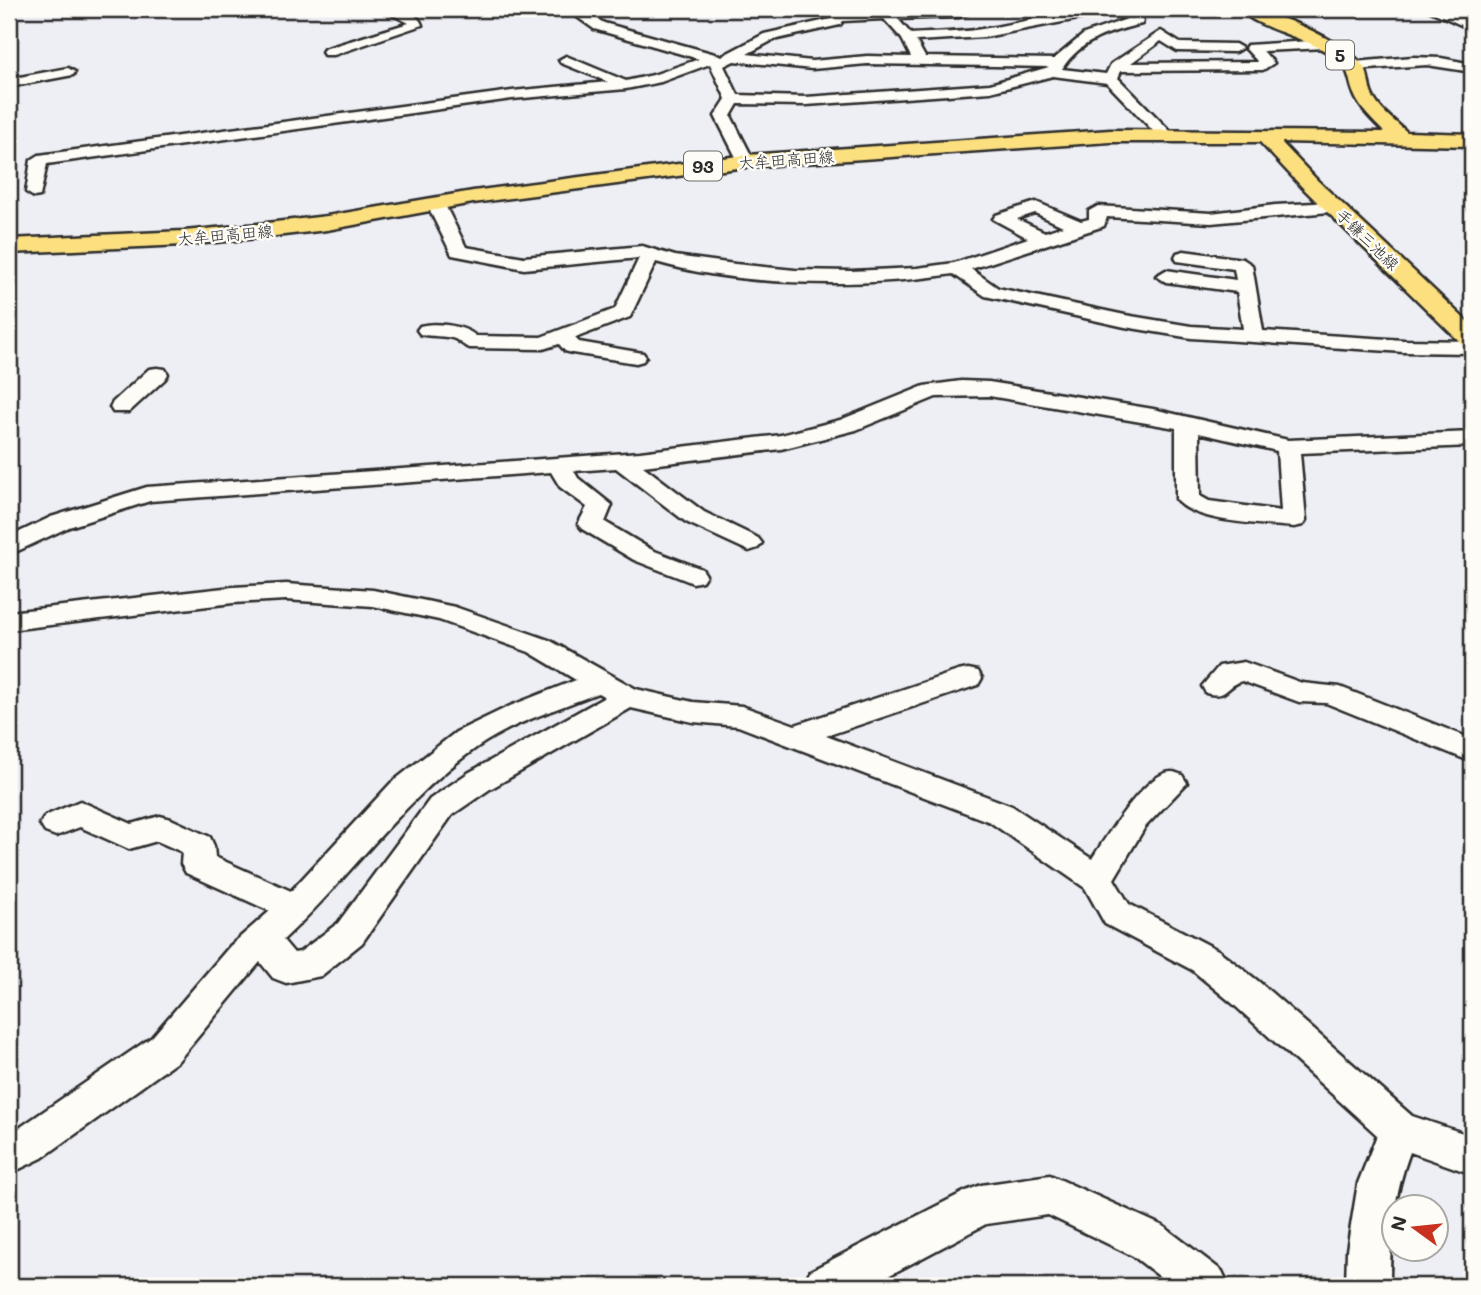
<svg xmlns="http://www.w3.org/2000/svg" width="1481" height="1295" font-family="Mali,'Klee One',sans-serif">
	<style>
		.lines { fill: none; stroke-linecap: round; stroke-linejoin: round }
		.minor-casing { stroke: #2b2b2b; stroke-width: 5 }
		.major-casing { stroke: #2b2b2b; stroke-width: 5 }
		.minor { fill: #fdfcf7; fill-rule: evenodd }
		.major { fill: #fce080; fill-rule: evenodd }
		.labels { text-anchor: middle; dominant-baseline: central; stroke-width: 5; stroke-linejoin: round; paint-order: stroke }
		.far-street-label { font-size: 16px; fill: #2b2b2b; stroke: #fdfcf7 }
		.shield { fill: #fdfcf7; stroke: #6a6a68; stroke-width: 2 }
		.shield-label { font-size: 18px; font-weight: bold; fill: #2b2b2b }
	</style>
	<rect width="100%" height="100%" fill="#eeeff5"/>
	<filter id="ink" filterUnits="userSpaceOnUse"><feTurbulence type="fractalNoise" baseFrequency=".0143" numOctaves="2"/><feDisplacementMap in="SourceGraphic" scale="14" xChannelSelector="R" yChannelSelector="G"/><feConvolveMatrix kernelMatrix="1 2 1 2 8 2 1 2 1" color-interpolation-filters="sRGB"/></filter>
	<g filter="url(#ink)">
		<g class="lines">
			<defs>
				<g id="minor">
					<path d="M392 9C403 9 418 13 422 25L334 55H324L322 52 324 49 409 23 393 15Z"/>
					<path d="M566 9H580L604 23 722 56 764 34 831 19 839 13 981 9 959 17 898 19 911 34C937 32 963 33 988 28 1039 20 1088 2 1140 14L1143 21 1142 24C1111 31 1080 40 1062 69L1106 74 1111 64 1161 31 1180 43 1235 44 1242 48 1235 52 1177 51 1161 41 1131 63 1258 62 1245 48 1247 45 1326 40 1333 44 1326 48 1263 51 1274 63 1263 70 1121 71 1118 78 1174 135 1166 140 1160 138 1107 83 1053 76 990 92 806 105 738 104 731 116 754 161 746 166 738 161 715 116 726 99 710 64 661 82 626 89 512 99 47 164 40 196 34 197 26 192 31 160 39 155 512 91 608 82 561 63 559 60 566 56 626 81 653 75 699 59 594 29ZM1104 14 1127 19 1084 34 1054 59 925 57 916 41 985 37ZM884 19 902 39 911 57 867 56 812 61 747 54 773 40 840 25 843 21ZM734 61 812 69 867 64 1049 67 990 84 806 97 738 95 724 66Z"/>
					<polygon points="1426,9 1442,9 1472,21 1472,30"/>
					<polygon points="1413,57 1441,58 1472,64 1472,72 1427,65 1354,70 1347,66 1354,62"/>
					<polygon points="68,68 75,72 73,75 9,87 9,79"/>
					<path d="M435 198 444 203 466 247 524 257 642 246 675 256 735 264 795 270 851 271 917 268 954 263 1028 238 993 219 996 215 1036 202 1081 221 1089 219V211L1098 206 1211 213 1275 205 1334 202 1340 203 1343 207 1340 211 1211 223 1107 217 1104 226 971 269 998 288 1125 315 1191 326 1243 329 1237 292 1166 282 1156 276 1166 270 1236 280 1234 269 1177 261 1175 257 1177 253 1184 251 1243 259 1252 265 1263 331 1404 340 1472 341V353L1404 352 1191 338 1125 327 985 296 953 274C865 288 742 287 656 262L630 317 575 338 579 342 643 353 646 357 643 361 636 363 572 353 565 351 559 344 543 349 470 348C463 346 461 342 455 339 445 335 430 337 420 334L417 330 420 326C435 322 464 325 476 336L541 337 615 309 639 258 524 269 452 255 426 203ZM1035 213 1063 226 1045 232 1017 219Z"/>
					<polygon points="157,368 165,369 168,374 165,379 129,412 113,412 110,407 113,402 149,369"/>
					<path d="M961 381 989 382 1153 409 1288 440 1472 432V446L1300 453 1306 520 1303 525 1294 527C1265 524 1193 523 1176 499V428L989 396 936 397 856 430 781 449 643 466 704 512 758 538 762 543 758 548 749 551 686 522 616 468 574 471 578 478 612 505 605 522 652 550 702 569 706 575 702 581 693 583 634 560 582 529 578 524 587 507 560 487 551 472 150 501 69 527 9 555V537L51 517 147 487 640 452 781 435 840 420 924 386ZM1199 433 1277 451 1281 511 1209 501 1200 496Z"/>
					<path d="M286 584 373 590 455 607 549 640 636 689 693 702 742 706 795 725 958 671 968 669 978 671 982 678 978 685 826 736 1012 806 1092 859C1105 839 1146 771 1172 772 1175 772 1179 774 1182 775L1187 783 1145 827 1114 879 1129 904 1218 950 1258 981 1412 1116 1472 1136V1174L1410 1152C1393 1197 1390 1238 1390 1286H1346L1347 1250 1358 1183 1377 1135 1232 1003 1192 970 1105 924 1085 888 990 822 738 726 693 722 631 708 490 789 452 815 362 943 321 976 286 983 273 978 260 962 178 1061 42 1158 9 1174V1135L152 1037 230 946 270 911 186 873 181 864 182 852 157 841 129 849 80 827 56 836 45 832 40 824 45 816 80 801 132 824 160 816 171 819 210 837 214 846 215 857 291 891 391 783 456 732 510 706 576 680 529 652 439 620 373 606 286 600 233 603 9 630V612L233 587ZM598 693 605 697 468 773 430 799 338 923 300 952 294 953 283 940C350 878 401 801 476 748 511 723 558 709 598 693Z"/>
					<path d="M1244 662 1302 683 1340 687 1472 739V762L1326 703 1299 702 1242 681C1225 686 1228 699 1206 693L1202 686 1219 666Z"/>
					<polygon points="1050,1175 1163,1226 1222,1271 1229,1286 1172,1286 1133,1256 1048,1215 986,1224 869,1286 803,1286 810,1271 966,1191 981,1185"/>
				</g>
				<path id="major" d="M1239 9C1270 8 1345 41 1364 67 1369 75 1368 83 1371 92 1377 109 1395 121 1407 132L1472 134V146L1281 142 1317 180 1472 326V348L1463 345 1303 188 1260 142H1110L746 167 473 203 327 230 258 238 184 245 9 253V239L184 231 258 224 327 216 473 191 746 155 1110 130 1384 132C1373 121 1360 109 1354 94 1348 80 1351 72 1339 61 1313 37 1259 31 1239 9Z"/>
			</defs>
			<!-- minor casing -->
			<use href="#minor" class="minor-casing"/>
			<!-- major casing -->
			<use href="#major" class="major-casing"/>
			<!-- minor -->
			<use href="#minor" class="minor"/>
			<!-- major -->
			<use href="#major" class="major"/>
		</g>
	</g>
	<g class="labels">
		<!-- far-street labels -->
		<g class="far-street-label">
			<text transform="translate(786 159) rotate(-4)">大牟田高田線</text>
			<text transform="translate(225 234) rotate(-5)">大牟田高田線</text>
			<text transform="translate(1368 239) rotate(44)">手鎌三池線</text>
		</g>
		<!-- shield labels -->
		<g class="shield">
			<rect x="1326" y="40.5" width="28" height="29" rx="5"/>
			<rect x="684" y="151.5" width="38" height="29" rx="5"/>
		</g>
		<g class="shield-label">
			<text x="1340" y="55">5</text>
			<text x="703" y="166">93</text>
		</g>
	</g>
	<!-- margin -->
	<rect width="1481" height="1295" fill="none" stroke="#fdfcf7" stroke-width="35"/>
	<rect x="18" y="18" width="1446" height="1260" fill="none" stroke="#2b2b2b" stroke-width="2.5" filter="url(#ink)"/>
	<!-- north arrow -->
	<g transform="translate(1415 1228) rotate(285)"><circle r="33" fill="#fdfcf7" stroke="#a9a8a5" stroke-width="2"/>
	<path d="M0-5L12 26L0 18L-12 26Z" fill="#c8321e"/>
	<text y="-10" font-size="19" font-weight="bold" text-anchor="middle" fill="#2b2b2b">N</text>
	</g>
</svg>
